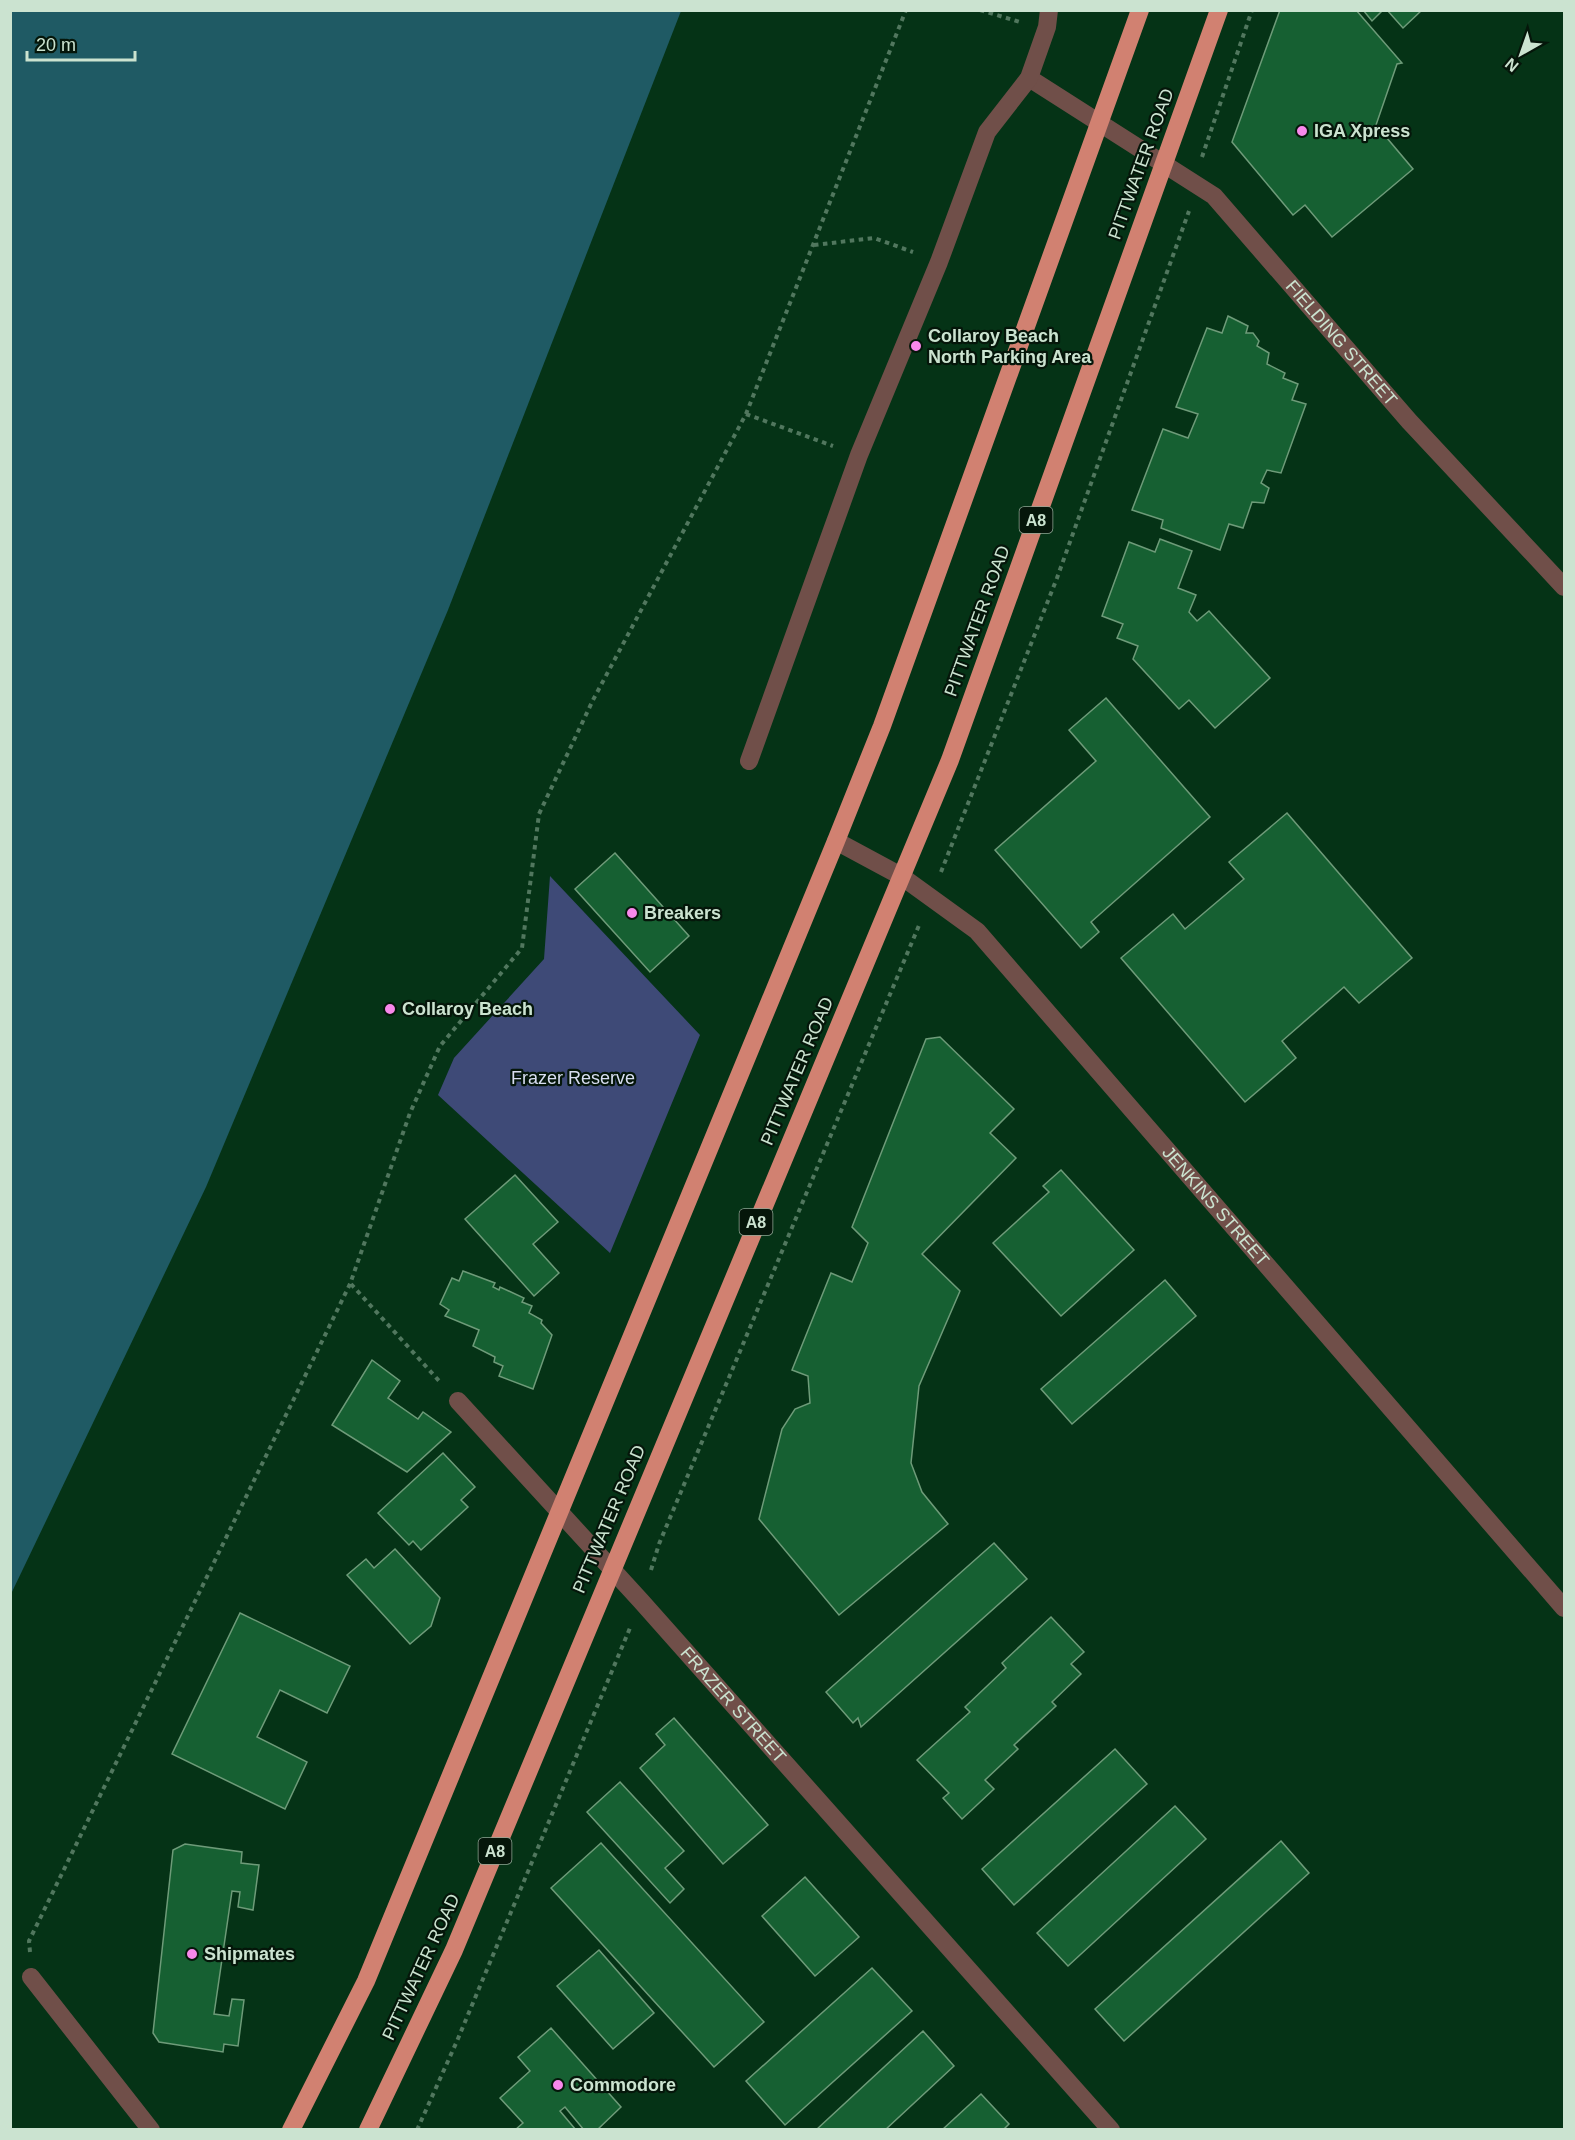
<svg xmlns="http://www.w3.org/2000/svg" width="1575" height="2140" font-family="Helvetica,sans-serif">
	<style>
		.green { fill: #3e4a77 }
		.water { fill: #1f5a64 }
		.building { fill: #166032; stroke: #6e9b79; stroke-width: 1.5 }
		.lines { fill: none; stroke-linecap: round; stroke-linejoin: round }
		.path { stroke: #51775e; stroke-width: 4; stroke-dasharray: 4.5 4.5; stroke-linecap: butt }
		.minor { stroke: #704f49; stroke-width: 18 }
		.highway { stroke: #d18171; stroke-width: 18 }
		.poi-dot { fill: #f888eb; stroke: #05160a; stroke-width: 2 }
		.labels { text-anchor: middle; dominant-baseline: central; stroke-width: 4.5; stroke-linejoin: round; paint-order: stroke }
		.shield { fill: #05160a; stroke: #90a695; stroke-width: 1.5 }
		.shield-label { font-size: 16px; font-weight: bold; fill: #cbe3d0 }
		.poi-label { font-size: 18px; font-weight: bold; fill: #cbe3d0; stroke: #05160a; text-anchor: start }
		.street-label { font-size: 18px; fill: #cbe3d0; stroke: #05160a }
		.park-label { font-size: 18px; fill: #d8def1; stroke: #05160a }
	</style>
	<rect width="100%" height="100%" fill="#053316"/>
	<!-- green -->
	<polygon class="green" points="550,876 700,1035 610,1253 438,1095 454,1058 544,959"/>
	<!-- water -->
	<polygon class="water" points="11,10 681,11 448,610 206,1187 11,1594"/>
	<!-- building -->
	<g class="building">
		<polygon points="1280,10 1356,10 1402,63 1397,64 1376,125 1413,169 1332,237 1305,205 1293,215 1232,142"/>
		<polygon points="1363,10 1383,10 1372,21"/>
		<polygon points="1387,10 1422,10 1403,28"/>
		<polygon points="1228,316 1248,326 1246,333 1253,333 1259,341 1257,346 1269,353 1267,364 1285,373 1283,378 1298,384 1292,400 1306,404 1281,473 1267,470 1261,483 1269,488 1264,503 1252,502 1243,528 1229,524 1220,550 1161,528 1163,520 1132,510 1163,429 1188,438 1198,414 1176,407 1207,328 1222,333"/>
		<polygon points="1160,539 1192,551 1178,588 1196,595 1189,612 1197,621 1209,611 1270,678 1215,728 1189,700 1179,709 1133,659 1138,646 1117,638 1123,624 1102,616 1129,542 1155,552"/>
		<polygon points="1106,698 1210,817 1091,922 1099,932 1081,948 995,850 1096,761 1069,730"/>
		<polygon points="1287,813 1412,958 1359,1003 1344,987 1282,1041 1296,1058 1245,1102 1121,958 1173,914 1185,929 1244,879 1229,862"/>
		<polygon points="615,853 689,936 650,972 575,889"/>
		<polygon points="940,1037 1014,1109 990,1133 1016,1158 922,1254 960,1291 919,1386 911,1463 922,1492 948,1524 839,1615 759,1519 782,1429 795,1409 810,1403 808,1376 792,1370 831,1273 852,1282 868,1243 852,1227 926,1039"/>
		<polygon points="1061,1170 1134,1250 1061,1316 993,1243 1049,1192 1043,1186"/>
		<polygon points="515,1175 558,1222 533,1244 559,1273 534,1296 465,1219"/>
		<polygon points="463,1271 495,1283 493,1287 499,1290 500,1287 524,1298 522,1302 532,1306 529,1313 542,1320 541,1323 552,1335 533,1389 499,1376 503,1366 494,1362 495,1357 473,1346 479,1330 445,1316 449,1310 440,1304 452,1278 459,1281"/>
		<polygon points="1165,1280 1196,1316 1072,1424 1041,1389"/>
		<polygon points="372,1360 400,1381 388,1398 418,1419 423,1412 451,1432 407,1472 332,1425"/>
		<polygon points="443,1453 475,1487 461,1500 468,1507 421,1550 413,1541 409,1545 378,1513"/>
		<polygon points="994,1543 1027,1579 861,1727 858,1718 853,1723 826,1692"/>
		<polygon points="395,1549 440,1598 431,1626 410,1644 347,1575 366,1559 374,1568"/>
		<polygon points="240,1613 350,1666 327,1713 280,1690 257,1737 307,1762 285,1809 172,1754"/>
		<polygon points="1051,1617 1084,1652 1071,1664 1081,1674 1052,1702 1056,1706 1014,1745 1018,1749 985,1780 994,1789 962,1819 943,1798 949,1793 917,1760 970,1712 965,1707 1006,1668 1002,1663"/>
		<polygon points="674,1718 768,1825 723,1864 640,1768 665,1745 656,1734"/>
		<polygon points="1115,1749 1147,1784 1014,1905 982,1869"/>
		<polygon points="620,1782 684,1851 665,1868 684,1889 670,1903 587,1812"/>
		<polygon points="1175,1806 1206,1839 1068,1966 1037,1933"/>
		<polygon points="1281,1841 1309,1873 1124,2041 1095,2009"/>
		<polygon points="601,1843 764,2022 714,2067 551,1888"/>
		<polygon points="185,1844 242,1852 241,1863 259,1865 253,1910 238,1907 240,1892 232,1891 214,2014 229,2016 232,1999 244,2000 238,2046 224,2044 223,2052 159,2042 153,2033 173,1850"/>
		<polygon points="805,1877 859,1937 815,1976 762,1916"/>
		<polygon points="599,1950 654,2013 613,2049 557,1986"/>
		<polygon points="872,1968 912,2011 785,2125 746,2081"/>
		<polygon points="551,2028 621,2107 597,2130 584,2130 565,2107 560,2111 576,2130 515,2130 523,2123 500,2098 530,2071 518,2057"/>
		<polygon points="923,2031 954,2066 885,2130 816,2130"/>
		<polygon points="981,2094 1009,2124 1003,2130 942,2130"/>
	</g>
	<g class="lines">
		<!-- path -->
		<g class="path">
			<polyline points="980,10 1020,22"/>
			<polyline points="1202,157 1252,10"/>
			<polyline points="814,245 874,238 913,252"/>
			<polyline points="746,414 833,446"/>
			<polyline points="941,872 1057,578 1189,211"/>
			<polyline points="351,1284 441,1383"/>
			<polyline points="651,1570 659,1544 920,923"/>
			<polyline points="30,1952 29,1941 350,1284 410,1113 440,1046 522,948 539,814 593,700 746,414 906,10"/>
			<polyline points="417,2130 457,2041 630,1628"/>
		</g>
		<!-- minor -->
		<g class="minor">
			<path id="s1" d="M1029 78 1214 196 1409 421 1564 587"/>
			<polyline points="749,761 859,455 939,262 987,132 1029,78 1047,27 1049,10"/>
			<path id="s2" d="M836 841 901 876 977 931 1564 1608"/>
			<path id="s3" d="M458 1401 641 1601 1111 2130"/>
			<polyline points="31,1977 151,2130"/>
		</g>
		<!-- highway -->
		<g class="highway">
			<polyline points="291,2130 366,1981 836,841 882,726 1140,10"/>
			<polyline points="368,2130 454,1950 950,760 1219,10"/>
		</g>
	</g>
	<!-- markers -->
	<g class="poi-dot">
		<circle cx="1302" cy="131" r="6"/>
		<circle cx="916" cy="346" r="6"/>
		<circle cx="632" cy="913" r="6"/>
		<circle cx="390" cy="1009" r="6"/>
		<circle cx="192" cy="1954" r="6"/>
		<circle cx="558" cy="2085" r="6"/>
	</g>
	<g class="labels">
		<!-- shield labels -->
		<g class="shield">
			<rect x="1019.5" y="507" width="33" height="26" rx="4.5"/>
			<rect x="739.5" y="1209" width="33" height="26" rx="4.5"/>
			<rect x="478.5" y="1838" width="33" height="26" rx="4.5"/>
		</g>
		<g class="shield-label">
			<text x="1036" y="520">A8</text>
			<text x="756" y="1222">A8</text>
			<text x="495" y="1851">A8</text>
		</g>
		<!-- poi labels -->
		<g class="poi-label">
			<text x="1314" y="131">IGA Xpress</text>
			<text x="928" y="336">Collaroy Beach<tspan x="928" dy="21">North Parking Area</tspan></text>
			<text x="644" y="913">Breakers</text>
			<text x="402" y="1009">Collaroy Beach</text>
			<text x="204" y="1954">Shipmates</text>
			<text x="570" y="2085">Commodore</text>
		</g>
		<!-- street labels -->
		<g class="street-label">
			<text transform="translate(1141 164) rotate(-70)">PITTWATER ROAD</text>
			<text stroke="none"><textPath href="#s1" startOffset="414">FIELDING STREET</textPath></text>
			<text transform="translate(977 621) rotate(-70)">PITTWATER ROAD</text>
			<text transform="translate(797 1071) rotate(-67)">PITTWATER ROAD</text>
			<text stroke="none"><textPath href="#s2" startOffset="532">JENKINS STREET</textPath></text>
			<text transform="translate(609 1519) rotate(-67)">PITTWATER ROAD</text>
			<text stroke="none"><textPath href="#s3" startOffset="410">FRAZER STREET</textPath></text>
			<text transform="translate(421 1967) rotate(-65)">PITTWATER ROAD</text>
		</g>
		<!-- park labels -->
		<g class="park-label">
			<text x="573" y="1078">Frazer Reserve</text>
		</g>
	</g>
	<!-- border -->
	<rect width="1575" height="2140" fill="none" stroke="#cbe3d0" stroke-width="24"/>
	<!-- north arrow -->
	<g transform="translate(1521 54) rotate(220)" stroke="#05160a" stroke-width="4.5" paint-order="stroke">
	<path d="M0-4.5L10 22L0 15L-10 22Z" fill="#cbe3d0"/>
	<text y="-9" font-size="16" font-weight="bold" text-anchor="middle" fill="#cbe3d0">N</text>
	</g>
	<!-- scale -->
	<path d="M27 51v9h108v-9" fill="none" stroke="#cbe3d0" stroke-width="3"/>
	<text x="36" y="51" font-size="18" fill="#cbe3d0" stroke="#05160a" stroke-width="4.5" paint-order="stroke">20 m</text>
</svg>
